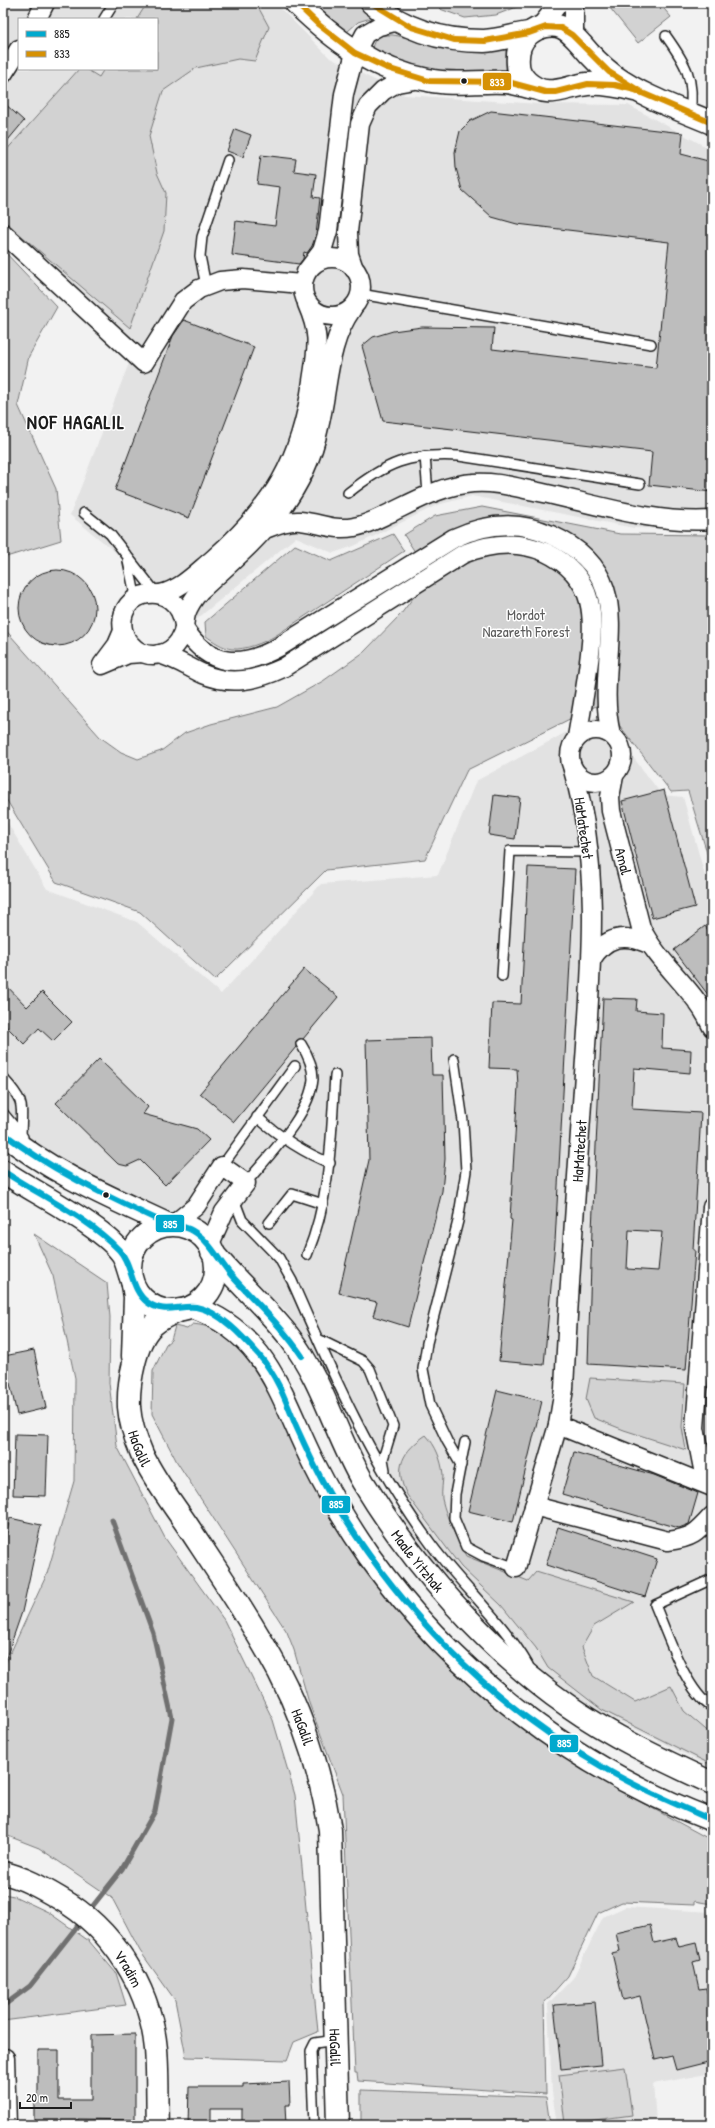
<svg xmlns="http://www.w3.org/2000/svg" width="715" height="2128" font-family="'Patrick Hand',sans-serif">
	<style>
		.built { fill: #e2e2e2; fill-rule: evenodd }
		.green { fill: #d2d2d2; stroke: #777 }
		.lines { fill: none; stroke-linecap: round; stroke-linejoin: round }
		.stream { stroke: #707070; stroke-width: 5 }
		.building { fill: #bdbdbd; stroke: #1c1c1c; fill-rule: evenodd }
		.lane-casing { stroke: #1c1c1c; stroke-width: 12 }
		.street-casing { stroke: #1c1c1c; stroke-width: 21 }
		.secondary-casing { stroke: #1c1c1c; stroke-width: 25 }
		.lane { stroke: #fff; stroke-width: 9 }
		.street { stroke: #fff; stroke-width: 18 }
		.secondary { stroke: #fff; stroke-width: 22 }
		.bus-1-casing { stroke: #fff; stroke-width: 9 }
		.bus-2-casing { stroke: #fff; stroke-width: 9 }
		.bus-1 { stroke: #00a9ce; stroke-width: 6 }
		.bus-2 { stroke: #d69104; stroke-width: 6 }
		.bus-dot { fill: #1c1c1c; stroke: #fff; stroke-width: 1.5 }
		.labels { text-anchor: middle; dominant-baseline: central; stroke-width: 3; stroke-linejoin: round; paint-order: stroke }
		.park-label { font-size: 15px; fill: #5c5c5c; stroke: #fff }
		.street-label { font-size: 15px; fill: #1c1c1c; stroke: #fff }
		.district-label { font-size: 19px; font-weight: bold; letter-spacing: 1px; fill: #1c1c1c; stroke: #fff }
		.line-badge { stroke: #fff; stroke-width: 1.5 }
		.badge-label { font-size: 11px; text-anchor: middle; font-weight: bold; fill: #fff }
	</style>
	<rect width="100%" height="100%" fill="#f2f2f2"/>
	<filter id="ink" filterUnits="userSpaceOnUse"><feTurbulence type="fractalNoise" baseFrequency=".025" numOctaves="2"/><feDisplacementMap in="SourceGraphic" scale="8" xChannelSelector="R" yChannelSelector="G"/><feConvolveMatrix kernelMatrix="1 2 1 2 8 2 1 2 1" color-interpolation-filters="sRGB"/></filter>
	<g filter="url(#ink)">
		<!-- built -->
		<g class="built">
			<path d="M3 3H275L330 58 405 95 539 104 628 105 712 150V530L634 528 472 496 437 505 354 546 333 553 296 537 197 619 70 515 131 358 3 238ZM19 19H157V69H19Z"/>
			<polygon points="600,714 662,795 683,797 712,901 712,1768 587,1705 516,1650 421,1548 355,1432 317,1355 285,1310 238,1265 205,1225 85,1178 3,1126 3,815 47,889 137,922 221,994 321,884 438,875 476,781"/>
			<polygon points="625,1907 712,1912 712,2073 653,2084 656,2121 632,2125 557,2125 552,2092 548,2004 573,1978 603,1917"/>
		</g>
		<!-- green -->
		<g class="green">
			<polygon points="147,3 256,3 269,27 255,61 238,59 196,68 163,91 149,136 157,173 166,193 164,231 130,328 3,220 3,154 79,69 86,69 99,77 104,69 157,69 157,19 137,19"/>
			<polygon points="312,3 362,3 377,16 358,22 347,32"/>
			<polygon points="446,3 527,3 496,15 465,18 440,9"/>
			<polygon points="606,3 659,3 671,17 638,43"/>
			<path d="M383 35H393L438 43 506 42V71C473 74 434 76 401 65 391 61 381 55 371 50L376 37Z"/>
			<polygon points="3,250 57,307 29,356 18,405 56,489 61,540 3,558"/>
			<polygon points="482,507 620,534 712,535 712,869 688,791 671,792 602,703 467,770 425,859 326,870 215,980 140,912 56,882 3,794 3,627 100,737 121,752 138,759 161,751 185,733 211,724 277,707 323,681 364,652 401,614 430,575 404,535 435,516"/>
			<path d="M393 534 404 551 275 636C263 643 245 650 232 649 223 648 213 641 206 636L205 622 295 545 331 561Z"/>
			<polygon points="34,1234 107,1283 110,1317 109,1383 117,1446 165,1538 224,1620 273,1720 295,1795 318,2032 294,2042 287,2060 186,2057 175,2000 140,1951 112,1898 39,1848 3,1834 3,1669 47,1574 74,1481 75,1378 53,1276"/>
			<path d="M193 1324C226 1328 235 1341 255 1365L388 1595 425 1643 493 1703 604 1782 711 1840 712 1904 694 1901V1905L622 1902 598 1913 568 1976 544 2003 546 2094 358 2081 357 2073H355L343 1794 309 1703 294 1650 287 1632 177 1462 152 1414 153 1371 166 1344 171 1340 175 1326 187 1329Z"/>
			<polygon points="590,1378 685,1384 682,1427 686,1450 624,1430 594,1418 586,1399"/>
			<path d="M426 1435C436 1446 441 1459 443 1474 443 1482 441 1491 442 1499 447 1520 456 1537 466 1556L528 1581 536 1572 634 1602 594 1626 582 1647 593 1676 635 1702 671 1686 684 1711 712 1735V1765L602 1710 548 1668 536 1648 501 1605 461 1567 407 1495C393 1467 403 1451 426 1435Z"/>
			<polygon points="3,1894 14,1896 48,1912 89,1941 116,1973 126,2005 3,2021"/>
			<polygon points="625,2067 632,2115 565,2124 559,2075"/>
			<polygon points="361,2090 546,2097 550,2125 361,2125"/>
		</g>
		<g class="lines">
			<!-- stream -->
			<g class="stream">
				<polyline points="88,1912 122,1869 155,1811 172,1718 153,1633 112,1520"/>
				<polyline points="3,2006 30,1986 82,1920"/>
			</g>
		</g>
		<!-- building -->
		<g class="building">
			<polygon points="3,102 24,121 3,146"/>
			<polygon points="491,111 683,133 681,154 712,162 712,492 649,485 652,452 383,421 362,346 373,337 393,331 422,327 494,328 492,349 656,368 669,242 517,224 492,217 462,190 456,168 455,152 460,131 470,121"/>
			<polygon points="235,129 251,135 243,157 227,151"/>
			<polygon points="261,155 296,159 294,171 316,174 313,197 320,198 316,235 312,246 307,253 304,252 303,259 299,264 232,255 236,221 275,226 280,187 257,184"/>
			<polygon points="184,320 254,347 189,518 115,490 173,336"/>
			<circle cx="57" cy="608" r="38"/>
			<polygon points="664,790 695,907 652,918 622,801"/>
			<polygon points="494,795 520,798 515,839 489,835"/>
			<polygon points="528,867 575,869 555,1242 544,1365 499,1361 512,1220 510,1219 518,1086 517,1069 489,1068 492,1003 521,1004"/>
			<polygon points="705,926 712,935 712,1000 674,950"/>
			<polygon points="304,969 338,997 303,1039 296,1041 296,1047 234,1122 200,1093"/>
			<polygon points="3,982 27,1007 42,992 72,1022 53,1041 39,1028 24,1044 3,1023"/>
			<path d="M603 998 637 999 636 1011 663 1013 662 1048 691 1050 690 1073 634 1068 632 1109 701 1113 693 1250H695L686 1370 588 1364 592 1230ZM629 1230 662 1232 658 1271 627 1269Z"/>
			<polygon points="431,1038 432,1075 443,1075 445,1159 442,1191 408,1327 373,1316 377,1302 339,1293 369,1160 366,1040"/>
			<polygon points="99,1059 148,1107 143,1114 197,1129 209,1140 165,1185 140,1160 127,1166 118,1164 56,1103"/>
			<polygon points="34,1350 46,1408 17,1415 4,1356"/>
			<polygon points="497,1390 542,1401 513,1522 468,1511"/>
			<polygon points="15,1434 48,1435 46,1496 13,1495"/>
			<polygon points="574,1452 654,1475 698,1493 689,1524 679,1528 562,1494"/>
			<polygon points="10,1518 41,1525 22,1612 5,1661 3,1661 3,1550"/>
			<polygon points="558,1527 657,1559 645,1597 546,1565"/>
			<polygon points="650,1925 654,1943 676,1938 679,1947 696,1943 700,1960 693,1962 699,1989 706,1988 712,2013 712,2061 676,2070 672,2056 655,2060 640,1996 623,2000 612,1953 620,1951 616,1933"/>
			<polygon points="595,2002 601,2065 561,2069 554,2005"/>
			<polygon points="135,2034 135,2120 78,2119 78,2125 34,2125 34,2100 38,2100 38,2050 59,2050 59,2100 91,2100 91,2035"/>
			<polygon points="289,2082 290,2105 285,2105 286,2125 242,2125 242,2109 211,2109 211,2125 188,2125 189,2087 243,2087 243,2084"/>
		</g>
		<g class="lines">
			<defs>
				<g id="lane">
					<polyline points="104,19 114,3"/>
					<path d="M666 36C686 64 695 79 690 114"/>
					<polyline points="206,286 200,256 202,237 228,160"/>
					<polyline points="360,294 651,344"/>
					<polyline points="425,456 428,494"/>
					<path d="M348 493C386 463 409 453 459 456L640 484"/>
					<polyline points="84,513 110,534 156,593"/>
					<polyline points="128,561 134,590 132,601"/>
					<polyline points="502,976 510,851 589,852"/>
					<polyline points="454,1059 463,1121 466,1171 458,1221 427,1343 423,1369 430,1405 447,1441 461,1465"/>
					<path d="M3 1078C25 1102 22 1103 21 1135"/>
					<polyline points="3,1113 23,1137"/>
					<path d="M257 1117C280 1137 302 1152 330 1163"/>
					<polyline points="222,1166 295,1066"/>
					<path d="M246 1183C268 1156 310 1115 313 1079 313 1067 308 1055 301 1044"/>
					<path d="M234 1199 242 1220 279 1258 292 1281C331 1370 370 1461 428 1540 459 1584 501 1618 528 1665"/>
					<polyline points="269,1223 292,1194 323,1204"/>
					<path d="M307 1255C331 1197 331 1136 335 1075"/>
					<polyline points="318,1339 363,1361 370,1369 393,1426 383,1459 385,1470"/>
					<polyline points="465,1442 455,1494 454,1518 466,1547 483,1556 516,1568"/>
					<path d="M712 1579 655 1605C667 1633 686 1692 712 1707"/>
					<polyline points="314,2125 311,2051 315,2043 336,2040"/>
				</g>
				<g id="street">
					<polyline points="37,19 45,3"/>
					<polyline points="540,27 559,3"/>
					<polyline points="574,35 574,3"/>
					<polyline points="3,74 19,49"/>
					<polyline points="3,233 144,363 183,301 199,289 220,281 243,279 302,284"/>
					<circle cx="332" cy="287" r="29"/>
					<polyline points="354,269 349,254 348,232 360,124 368,106 383,91 397,83 420,79"/>
					<polyline points="306,272 322,251 328,231 341,120 344,94 355,53 365,34 379,26 398,21"/>
					<path d="M268 528C278 524 289 520 300 521 321 523 333 531 354 527 367 525 379 518 390 513 417 500 443 485 473 483 495 481 518 488 539 492 595 504 654 524 712 520"/>
					<path d="M160 594C182 589 196 573 213 559 273 506 301 461 312 381 317 347 321 336 307 304"/>
					<path d="M184 625C177 577 115 589 123 630 125 640 133 649 142 653 158 659 176 651 182 635 185 628 184 621 186 614 189 605 194 598 200 591 254 541 303 503 319 427 329 386 327 344 352 309"/>
					<path d="M184 628C209 667 240 669 279 647L454 538C485 524 519 520 551 535 647 578 592 659 611 734"/>
					<polyline points="123,631 117,645 102,665 128,654 142,653"/>
					<path d="M159 654C175 658 188 667 203 674 231 686 257 680 283 668L463 554C490 543 517 540 545 552 598 577 595 619 588 669 585 692 581 714 577 737"/>
					<circle cx="596" cy="756" r="26"/>
					<path id="s1" d="M614 776 610 797 611 811 641 928C659 965 696 990 712 1027"/>
					<path d="M591 960C606 936 624 933 649 944"/>
					<polyline points="173,1225 196,1206 222,1166 246,1183 224,1212 209,1246"/>
					<polyline points="558,1425 712,1487"/>
					<polyline points="704,1474 695,1428 712,1207"/>
					<path d="M534 1506 668 1541C692 1538 697 1533 712 1516"/>
					<path id="s2" d="M516 1568 558 1425 564 1389C569 1284 577 1179 584 1074 591 972 602 870 573 770"/>
					<polyline points="5,2058 7,2125"/>
				</g>
				<g id="secondary">
					<path d="M296 3C334 40 374 70 428 80 453 86 481 80 507 82 516 83 525 86 534 88"/>
					<path d="M372 3C404 30 443 41 484 41 499 40 515 35 529 33"/>
					<path d="M635 90C619 86 603 83 587 84 564 87 547 100 527 82 522 77 518 71 518 64 517 52 520 41 529 34 538 26 553 23 563 28 571 32 575 38 581 44 590 55 602 67 614 76 643 97 679 109 712 123"/>
					<path d="M3 1133C53 1174 112 1198 169 1225"/>
					<path d="M3 1171C34 1193 104 1226 123 1255 126 1261 128 1269 130 1275"/>
					<circle cx="173" cy="1268" r="43"/>
					<path id="s3" d="M212 1252C237 1282 267 1308 290 1338 323 1381 336 1436 363 1482 413 1565 487 1649 567 1705 611 1736 662 1760 712 1783"/>
					<path d="M192 1307C268 1333 281 1398 313 1462 329 1494 348 1526 369 1556 454 1675 576 1769 712 1820"/>
					<path id="s4" d="M180 1310C170 1314 161 1318 153 1325 135 1341 128 1384 129 1407 130 1422 136 1440 142 1454 154 1480 173 1504 189 1528 220 1575 252 1622 279 1672 305 1722 321 1774 330 1830L338 2125"/>
					<polyline points="133,1356 135,1297 133,1285"/>
					<path id="s5" d="M3 1873C23 1877 42 1888 59 1898 112 1928 150 1987 156 2049 158 2074 157 2100 158 2125"/>
				</g>
			</defs>
			<!-- lane casing -->
			<use href="#lane" class="lane-casing"/>
			<!-- street casing -->
			<use href="#street" class="street-casing"/>
			<!-- secondary casing -->
			<use href="#secondary" class="secondary-casing"/>
			<!-- lane -->
			<use href="#lane" class="lane"/>
			<!-- street -->
			<use href="#street" class="street"/>
			<!-- secondary -->
			<use href="#secondary" class="secondary"/>
			<defs>
				<g id="bus-1">
					<path d="M3 1133C50 1169 102 1194 156 1219 167 1225 182 1224 193 1231 210 1241 219 1261 232 1276 256 1303 282 1326 302 1356"/>
					<path d="M3 1171C42 1197 86 1216 119 1250 133 1265 130 1289 147 1302 164 1315 178 1305 196 1307 220 1311 243 1337 259 1355 277 1376 286 1401 296 1426 307 1450 318 1475 332 1498 397 1607 488 1702 599 1765 635 1787 673 1803 712 1820"/>
				</g>
				<g id="bus-2">
					<polyline points="296,3 319,25 355,53 387,68 429,81 508,82 545,92 556,92 588,84 615,85 635,90 712,123"/>
					<polyline points="372,3 411,27 454,40 485,41 529,33 546,27 561,28 572,35 609,72 641,92"/>
				</g>
			</defs>
			<!-- bus-1 casing -->
			<use href="#bus-1" class="bus-1-casing"/>
			<!-- bus-2 casing -->
			<use href="#bus-2" class="bus-2-casing"/>
			<!-- bus-1 -->
			<use href="#bus-1" class="bus-1"/>
			<!-- bus-2 -->
			<use href="#bus-2" class="bus-2"/>
		</g>
	</g>
	<!-- markers -->
	<g class="bus-dot">
		<circle cx="464" cy="81" r="3.5"/>
		<circle cx="106" cy="1195" r="3.5"/>
	</g>
	<g class="labels">
		<!-- park labels -->
		<g class="park-label">
			<text x="526" y="614">Mordot<tspan x="526" dy="17">Nazareth Forest</tspan></text>
		</g>
		<!-- street labels -->
		<g class="street-label">
			<text transform="translate(584 828) rotate(82)">HaMatechet</text>
			<text stroke="none"><textPath href="#s1" startOffset="87">Amal</textPath></text>
			<text stroke="none"><textPath href="#s2" startOffset="424">HaMatechet</textPath></text>
			<text stroke="none"><textPath href="#s4" startOffset="161">HaGalil</textPath></text>
			<text stroke="none"><textPath href="#s3" startOffset="374">Maale Yitzhak</textPath></text>
			<text stroke="none"><textPath href="#s4" startOffset="485">HaGalil</textPath></text>
			<text stroke="none"><textPath href="#s5" startOffset="162">Vradim</textPath></text>
			<text stroke="none"><textPath href="#s4" startOffset="809">HaGalil</textPath></text>
		</g>
		<!-- district labels -->
		<g class="district-label">
			<text x="76" y="422">NOF HAGALIL</text>
		</g>
	</g>
	<g class="line-badge">
		<rect x="482" y="72" width="30" height="19" rx="4" fill="#d69104"/>
		<rect x="155" y="1214" width="30" height="19" rx="4" fill="#00a9ce"/>
		<rect x="321" y="1495" width="30" height="19" rx="4" fill="#00a9ce"/>
		<rect x="549" y="1734" width="30" height="19" rx="4" fill="#00a9ce"/>
	</g>
	<g class="badge-label">
		<text x="497" y="86">833</text>
		<text x="170" y="1228">885</text>
		<text x="336" y="1508">885</text>
		<text x="564" y="1747">885</text>
	</g>
	<!-- margin -->
	<rect width="715" height="2128" fill="none" stroke="#fff" stroke-width="16"/>
	<rect x="8" y="8" width="699" height="2112" fill="none" stroke="#1c1c1c" stroke-width="1.5" filter="url(#ink)"/>
	<!-- legend -->
	<rect x="18" y="18" width="140" height="52" fill="#ffffff" stroke="#a4a4a4"/>
	<rect x="26" y="31" width="20" height="6" fill="#00a9ce" stroke="#a4a4a4"/>
	<text x="54" y="38" font-size="12" fill="#1c1c1c">885</text>
	<rect x="26" y="51" width="20" height="6" fill="#d69104" stroke="#a4a4a4"/>
	<text x="54" y="58" font-size="12" fill="#1c1c1c">833</text>
	<!-- scale -->
	<path d="M20 2102v6h51v-6" fill="none" stroke="#1c1c1c" stroke-width="2"/>
	<text x="26" y="2102" font-size="12" fill="#1c1c1c" stroke="#ffffff" stroke-width="3" paint-order="stroke">20 m</text>
</svg>
